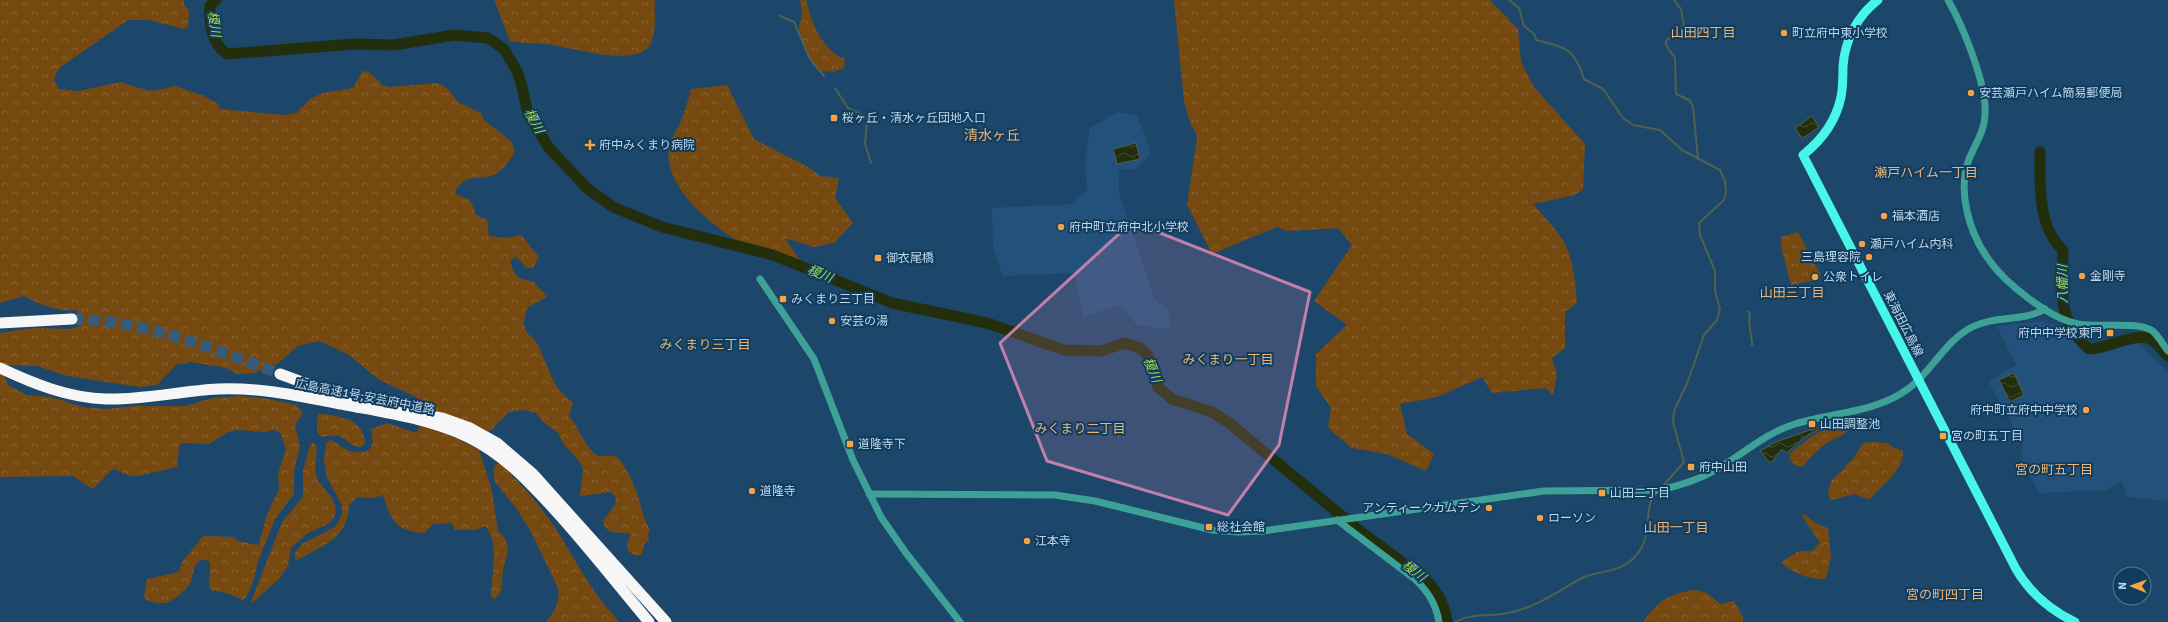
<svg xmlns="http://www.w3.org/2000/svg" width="2168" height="622" font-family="Signika,'Noto Sans JP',sans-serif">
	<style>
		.built { fill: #22527b }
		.forest { fill: url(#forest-crowns) }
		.water { fill: url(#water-waves); stroke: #52614f }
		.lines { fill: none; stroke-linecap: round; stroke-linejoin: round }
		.stream { stroke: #52614f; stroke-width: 2 }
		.river { stroke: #232f0c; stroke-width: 11 }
		.highway-tunnel { stroke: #355c7d; stroke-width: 11; stroke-dasharray: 11 5.5; stroke-linecap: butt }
		.minor { stroke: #3ea198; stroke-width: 7 }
		.major { stroke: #47f6e7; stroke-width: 9 }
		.highway { stroke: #f6f6f6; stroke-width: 11 }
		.marked { fill: #c180aa; fill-opacity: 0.2; stroke: #c180aa; stroke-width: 3; stroke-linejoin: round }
		.poi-dot { fill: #f5a345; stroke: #103c5e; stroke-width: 1.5 }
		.labels { text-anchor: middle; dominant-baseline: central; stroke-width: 4; stroke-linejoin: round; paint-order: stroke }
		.poi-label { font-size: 12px; fill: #c0d6eb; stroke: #103c5e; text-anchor: start }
		.street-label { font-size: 12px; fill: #c0d6eb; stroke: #103c5e }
		.water-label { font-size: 13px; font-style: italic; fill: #a6d648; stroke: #103c5e }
		.neighbourhood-label { font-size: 13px; fill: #edb47a; stroke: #103c5e }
		.quarter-label { font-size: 14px; fill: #edb47a; stroke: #103c5e }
	</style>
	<defs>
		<pattern id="forest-crowns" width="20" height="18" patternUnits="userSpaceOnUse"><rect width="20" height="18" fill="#764911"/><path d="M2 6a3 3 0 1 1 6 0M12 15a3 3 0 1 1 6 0" fill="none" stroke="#886234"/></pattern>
		<pattern id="water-waves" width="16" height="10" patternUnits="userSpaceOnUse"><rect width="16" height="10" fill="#232f0c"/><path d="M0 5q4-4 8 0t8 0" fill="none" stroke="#414c30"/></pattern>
	</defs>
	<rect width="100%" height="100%" fill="#1c476a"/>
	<!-- built -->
	<g class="built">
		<polygon points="1117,112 1137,115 1147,140 1150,155 1136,169 1118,170 1119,194 1155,300 1169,310 1171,326 1162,329 1137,325 1122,306 1118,305 1083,317 1074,273 1003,276 993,247 992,208 1073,204 1087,189 1085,164 1090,128"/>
		<polygon points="2042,321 2049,324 2059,324 2069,337 2088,354 2111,350 2136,342 2168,372 2168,499 2164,501 2126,497 2122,481 2106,490 2039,493 2023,463 2021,440 1988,381 2016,365 1997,326"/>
	</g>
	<!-- forest -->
	<g class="forest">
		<path d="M0 0H184V4L189 11 188 27 183 29 149 20H128L58 69 54 80 59 89 79 91 121 82 138 88 154 91 175 86 204 96 217 103 220 109 283 115 296 113 310 99 323 93 353 88 362 72 367 71 376 78 382 85 389 87 438 83 447 88 458 102 481 113 484 120 511 141 515 152C510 160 505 168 497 173 480 184 470 169 455 191L456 194 470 200 477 216 487 220 489 236 507 238 521 235 539 257 533 268H526L521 261 515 257 510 261C514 275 518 280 533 281L547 297 528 307C525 315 522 322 526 331 529 336 535 339 538 345 548 365 553 391 573 402L569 416C579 427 584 445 595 454 602 460 613 451 620 460 628 471 635 486 639 499 642 511 644 520 650 530L648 534 649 542H645L642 555H634L628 551 627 545 630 536 629 533C618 533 605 534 603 521L615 505 616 498 611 492 582 496 580 495 583 470 580 462 564 445 558 433 543 422 536 413 523 410 509 412 489 432 466 421 426 408 416 397 378 379 349 355 319 341 298 346 277 364 253 373 237 374 226 368 191 362 176 365 157 385 140 387 67 376 37 366 0 365V333L34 328 71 329 79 326 77 310C56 311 42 306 24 296L0 303Z"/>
		<path d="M494 0H655C654 13 657 33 650 45 635 69 568 46 546 44 534 43 522 43 510 41Z"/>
		<path d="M800 0H806C812 23 821 50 845 59L844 68 833 72 821 71 812 61 798 32 802 14Z"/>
		<path d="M1174 0H1490L1518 29 1521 62 1534 87 1585 144 1583 189 1575 195 1533 204C1543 216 1557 229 1564 242 1574 261 1575 283 1577 303L1565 312V348L1552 358 1557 375 1553 395 1546 388 1492 393 1482 377 1437 397 1400 404 1407 434 1434 454 1426 471 1387 454 1352 448 1328 428 1331 408 1316 386V354L1347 325 1314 301 1352 245 1338 228 1288 231 1277 227 1212 254 1187 205 1197 137 1190 122 1184 101Z"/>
		<path d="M727 85 754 139 808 167 820 176 839 178 835 198 853 223 834 243 814 247 785 238 808 273C792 266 776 260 760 253 726 237 663 193 669 149 670 139 677 130 681 121 685 111 688 100 691 89Z"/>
		<polygon points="1798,232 1821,275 1819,279 1791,285 1780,243 1782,242 1781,237"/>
		<path d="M0 371 3 372 8 385 27 395 51 397 83 407 105 409 135 406H185L213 398 241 396 269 399 296 405 303 413 295 425 300 446 294 470V494L275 519 258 561 254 579 247 596 243 600 230 594 211 590 209 587 210 562 203 559C193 563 194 572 191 581 188 589 174 601 165 603 159 604 153 602 146 600L144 596 147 579 179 572 182 562 203 536 233 537 238 541 257 545 259 543 266 517 279 489 278 474 286 449 281 434 274 430 264 432 237 430 228 432 209 444 182 443 179 446 177 467 138 476H129L115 469 110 471 94 488H91L73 476 0 477Z"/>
		<path d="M318 413C339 417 363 417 365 443L361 447C351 447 349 441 341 437 335 434 328 436 321 437L317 432Z"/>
		<path d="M387 423 416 433 421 425C442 431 460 439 479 450L492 491 498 531 505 538 508 550 503 570 501 591 495 599 491 597C491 575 501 544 485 526L476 530H455L452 523 433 524 425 533C396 531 391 521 383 495L374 498 357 497 349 505C347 532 335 540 312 552 307 554 301 559 295 560V553L302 544 335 527 342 515V505L327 478 324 461 326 443 332 440C345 450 355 457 370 449L373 442 371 429Z"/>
		<path d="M1831 423 1848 428V431C1841 437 1835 438 1828 442 1818 449 1810 458 1802 467L1795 465 1789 459 1790 454C1803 441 1817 434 1831 423Z"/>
		<polygon points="313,442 317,447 315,469 318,481 330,495 336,507 335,515 330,523 308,533 291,548 288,565 280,578 252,603 251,602 282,522 303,497 303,471 310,446"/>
		<path d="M1874 442 1888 443 1892 447 1903 451C1904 470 1882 485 1871 498L1867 499 1855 494 1831 500 1828 495 1831 481 1845 468 1847 464 1853 459 1863 443Z"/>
		<path d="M500 463C520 483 538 503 554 526 575 558 592 595 620 622H546C555 611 560 603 558 588L530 530 516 508 495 482 493 471 495 465Z"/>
		<path d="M1804 514 1817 524 1828 528 1831 556 1826 578C1814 582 1790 572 1782 563L1784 560 1799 551H1812L1820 543 1802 516Z"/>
		<path d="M1696 590 1707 593 1720 604 1734 601C1737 608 1744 614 1743 622H1643C1658 601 1669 593 1696 590Z"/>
	</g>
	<!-- water -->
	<g class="water">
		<polygon points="1812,116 1819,127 1802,139 1795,128"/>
		<polygon points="1136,143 1140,159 1117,164 1113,149"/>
		<polygon points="2014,373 2024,395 2010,402 1999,380"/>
		<polygon points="1825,423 1826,425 1802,439 1787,453 1782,449 1772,462 1769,462 1760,451 1776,442 1810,430 1812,431"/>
	</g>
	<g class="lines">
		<!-- stream -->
		<g class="stream">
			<path d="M1509 0 1519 8 1524 26 1535 35 1536 40C1567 48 1574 48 1584 79L1603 89 1623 118 1633 125 1660 130 1682 150 1720 170 1725 181 1726 192 1724 200 1699 223 1700 235 1715 271V291L1720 309 1717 320 1704 335 1688 381 1674 411 1673 422 1684 462 1663 486"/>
			<polyline points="1674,0 1681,9 1684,26 1666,41 1666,45 1675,58 1676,94 1689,100 1693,106 1698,159"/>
			<polyline points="780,16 794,22 810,59 824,76"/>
			<polyline points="835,88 848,108 865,116 867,120 865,144 871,163"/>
			<path d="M1747 311 1750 313C1747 323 1752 334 1752 345"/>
			<path d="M1455 622C1474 612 1489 617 1508 613 1538 607 1556 592 1582 578 1597 571 1614 573 1628 563 1659 539 1639 511 1657 492"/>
		</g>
		<!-- river -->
		<g class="river">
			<path d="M216 0 210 6C209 24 211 43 227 54L355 44 394 45 454 35 488 38 504 49 517 71 521 83 528 114 549 148 588 189 613 207 662 227 773 255 892 303 987 323 1064 350 1101 351 1125 343 1140 348 1147 354 1158 387 1172 399 1212 412 1228 422 1360 531 1426 580C1437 591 1445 606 1447 622"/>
			<path d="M2040 152C2040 185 2037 226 2063 250 2062 290 2056 320 2089 349 2107 349 2135 332 2150 339 2157 343 2163 351 2168 356"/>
		</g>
		<!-- highway-tunnel -->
		<path class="highway-tunnel" d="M72 319C145 320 213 349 280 374"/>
		<!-- minor -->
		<g class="minor">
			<path d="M1948 0C1963 26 1987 85 1985 114 1985 130 1975 145 1969 159 1957 191 1969 233 1989 260 2005 283 2050 319 2078 324 2096 328 2136 321 2151 330 2157 333 2163 345 2168 351"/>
			<polyline points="760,279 814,359 853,460 881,517 906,553 960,622"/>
			<path d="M869 494 1055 495 1095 501 1212 530 1238 532 1263 531 1544 491 1659 490C1679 486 1698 480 1716 470 1742 455 1765 433 1795 424 1830 413 1870 413 1902 393 1930 376 1943 342 1972 327 1996 315 2023 322 2045 309"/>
			<path d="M1337 520 1416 580C1428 592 1436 604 1439 622"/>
		</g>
		<!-- major -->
		<path class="major" d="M1878 0C1857 16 1845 40 1843 66 1843 77 1843 87 1841 97 1836 121 1822 140 1803 155L2016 569C2030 593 2050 610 2075 622"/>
		<!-- highway -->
		<g class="highway">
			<polyline points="0,323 72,319"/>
			<path d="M0 368C34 384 69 398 106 399 144 400 180 391 218 389 261 387 304 397 346 405 388 413 430 419 468 437 503 454 528 481 553 508 587 545 617 584 649 622"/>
			<polyline points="280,374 337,395 442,418 470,428 497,443 533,474 666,622"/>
		</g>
	</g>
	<!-- marked area -->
	<path class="marked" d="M1132 222 1310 292 1279 445 1228 515 1047 461 1000 343Z"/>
	<!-- markers -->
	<g class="poi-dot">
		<circle cx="1784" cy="33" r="4"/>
		<circle cx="1971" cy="93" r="4"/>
		<rect x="830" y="114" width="8" height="8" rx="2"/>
		<path d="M588 139h4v4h4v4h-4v4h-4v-4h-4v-4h4z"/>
		<circle cx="1884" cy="216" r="4"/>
		<circle cx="1061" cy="227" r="4"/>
		<circle cx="1862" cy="244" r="4"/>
		<circle cx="1869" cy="257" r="4"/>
		<rect x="874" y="254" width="8" height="8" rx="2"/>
		<circle cx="2082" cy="276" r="4"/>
		<circle cx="1815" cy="277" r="4"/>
		<rect x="779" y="295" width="8" height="8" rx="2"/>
		<circle cx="832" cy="321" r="4"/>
		<rect x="2106" y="329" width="8" height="8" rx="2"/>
		<circle cx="2086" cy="410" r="4"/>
		<rect x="1808" y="420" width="8" height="8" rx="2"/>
		<rect x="1939" y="432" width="8" height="8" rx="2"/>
		<rect x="846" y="440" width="8" height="8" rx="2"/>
		<rect x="1687" y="463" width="8" height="8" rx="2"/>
		<circle cx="752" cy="491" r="4"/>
		<rect x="1598" y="489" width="8" height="8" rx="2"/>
		<circle cx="1489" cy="508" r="4"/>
		<circle cx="1540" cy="518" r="4"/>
		<rect x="1205" y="523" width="8" height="8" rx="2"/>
		<circle cx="1027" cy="541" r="4"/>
	</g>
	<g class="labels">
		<!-- poi labels -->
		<g class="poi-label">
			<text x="1792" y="33">町立府中東小学校</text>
			<text x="1979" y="93">安芸瀬戸ハイム簡易郵便局</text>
			<text x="842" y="118">桜ヶ丘・清水ヶ丘団地入口</text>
			<text x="599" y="145">府中みくまり病院</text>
			<text x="1892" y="216">福本酒店</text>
			<text x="1069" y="227">府中町立府中北小学校</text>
			<text x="1870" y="244">瀬戸ハイム内科</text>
			<text x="1861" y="257" text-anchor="end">三島理容院</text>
			<text x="886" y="258">御衣尾橋</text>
			<text x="2090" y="276">金剛寺</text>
			<text x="1823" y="277">公衆トイレ</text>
			<text x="791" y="299">みくまり三丁目</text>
			<text x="840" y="321">安芸の湯</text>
			<text x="2102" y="333" text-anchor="end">府中中学校東門</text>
			<text x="2078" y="410" text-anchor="end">府中町立府中中学校</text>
			<text x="1820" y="424">山田調整池</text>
			<text x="1951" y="436">宮の町五丁目</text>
			<text x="858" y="444">道隆寺下</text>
			<text x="1699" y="467">府中山田</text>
			<text x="760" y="491">道隆寺</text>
			<text x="1610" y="493">山田二丁目</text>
			<text x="1481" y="508" text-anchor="end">アンティークカムデン</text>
			<text x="1548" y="518">ローソン</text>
			<text x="1217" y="527">総社会館</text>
			<text x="1035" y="541">江本寺</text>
		</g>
		<!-- street labels -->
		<g class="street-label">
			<text transform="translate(1903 324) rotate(63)">東海田広島線</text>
			<text transform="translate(365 397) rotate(11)">広島高速1号;安芸府中道路</text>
		</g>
		<!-- water labels -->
		<g class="water-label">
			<text transform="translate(214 24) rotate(81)">榎川</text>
			<text transform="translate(534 121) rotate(62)">榎川</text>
			<text transform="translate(820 274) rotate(22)">榎川</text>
			<text transform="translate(2063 284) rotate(-91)">八幡川</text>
			<text transform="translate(1152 370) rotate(68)">榎川</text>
			<text transform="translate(1414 571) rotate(38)">榎川</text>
		</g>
		<!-- neighbourhood labels -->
		<g class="neighbourhood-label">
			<text x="1703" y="33">山田四丁目</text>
			<text x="1926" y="173">瀬戸ハイム一丁目</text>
			<text x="1792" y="293">山田三丁目</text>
			<text x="705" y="345">みくまり三丁目</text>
			<text x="1228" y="360">みくまり一丁目</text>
			<text x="1080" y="429">みくまり二丁目</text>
			<text x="2054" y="470">宮の町五丁目</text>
			<text x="1676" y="528">山田一丁目</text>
			<text x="1945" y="595">宮の町四丁目</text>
		</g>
		<!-- quarter labels -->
		<g class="quarter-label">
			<text x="992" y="135">清水ヶ丘</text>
		</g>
	</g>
	<!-- north arrow -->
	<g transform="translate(2132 586) rotate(271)"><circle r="19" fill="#103c5e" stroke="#567a96"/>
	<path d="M0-3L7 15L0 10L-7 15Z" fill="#f5a345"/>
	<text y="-6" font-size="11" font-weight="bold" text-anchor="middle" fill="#c0d6eb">N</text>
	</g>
</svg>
